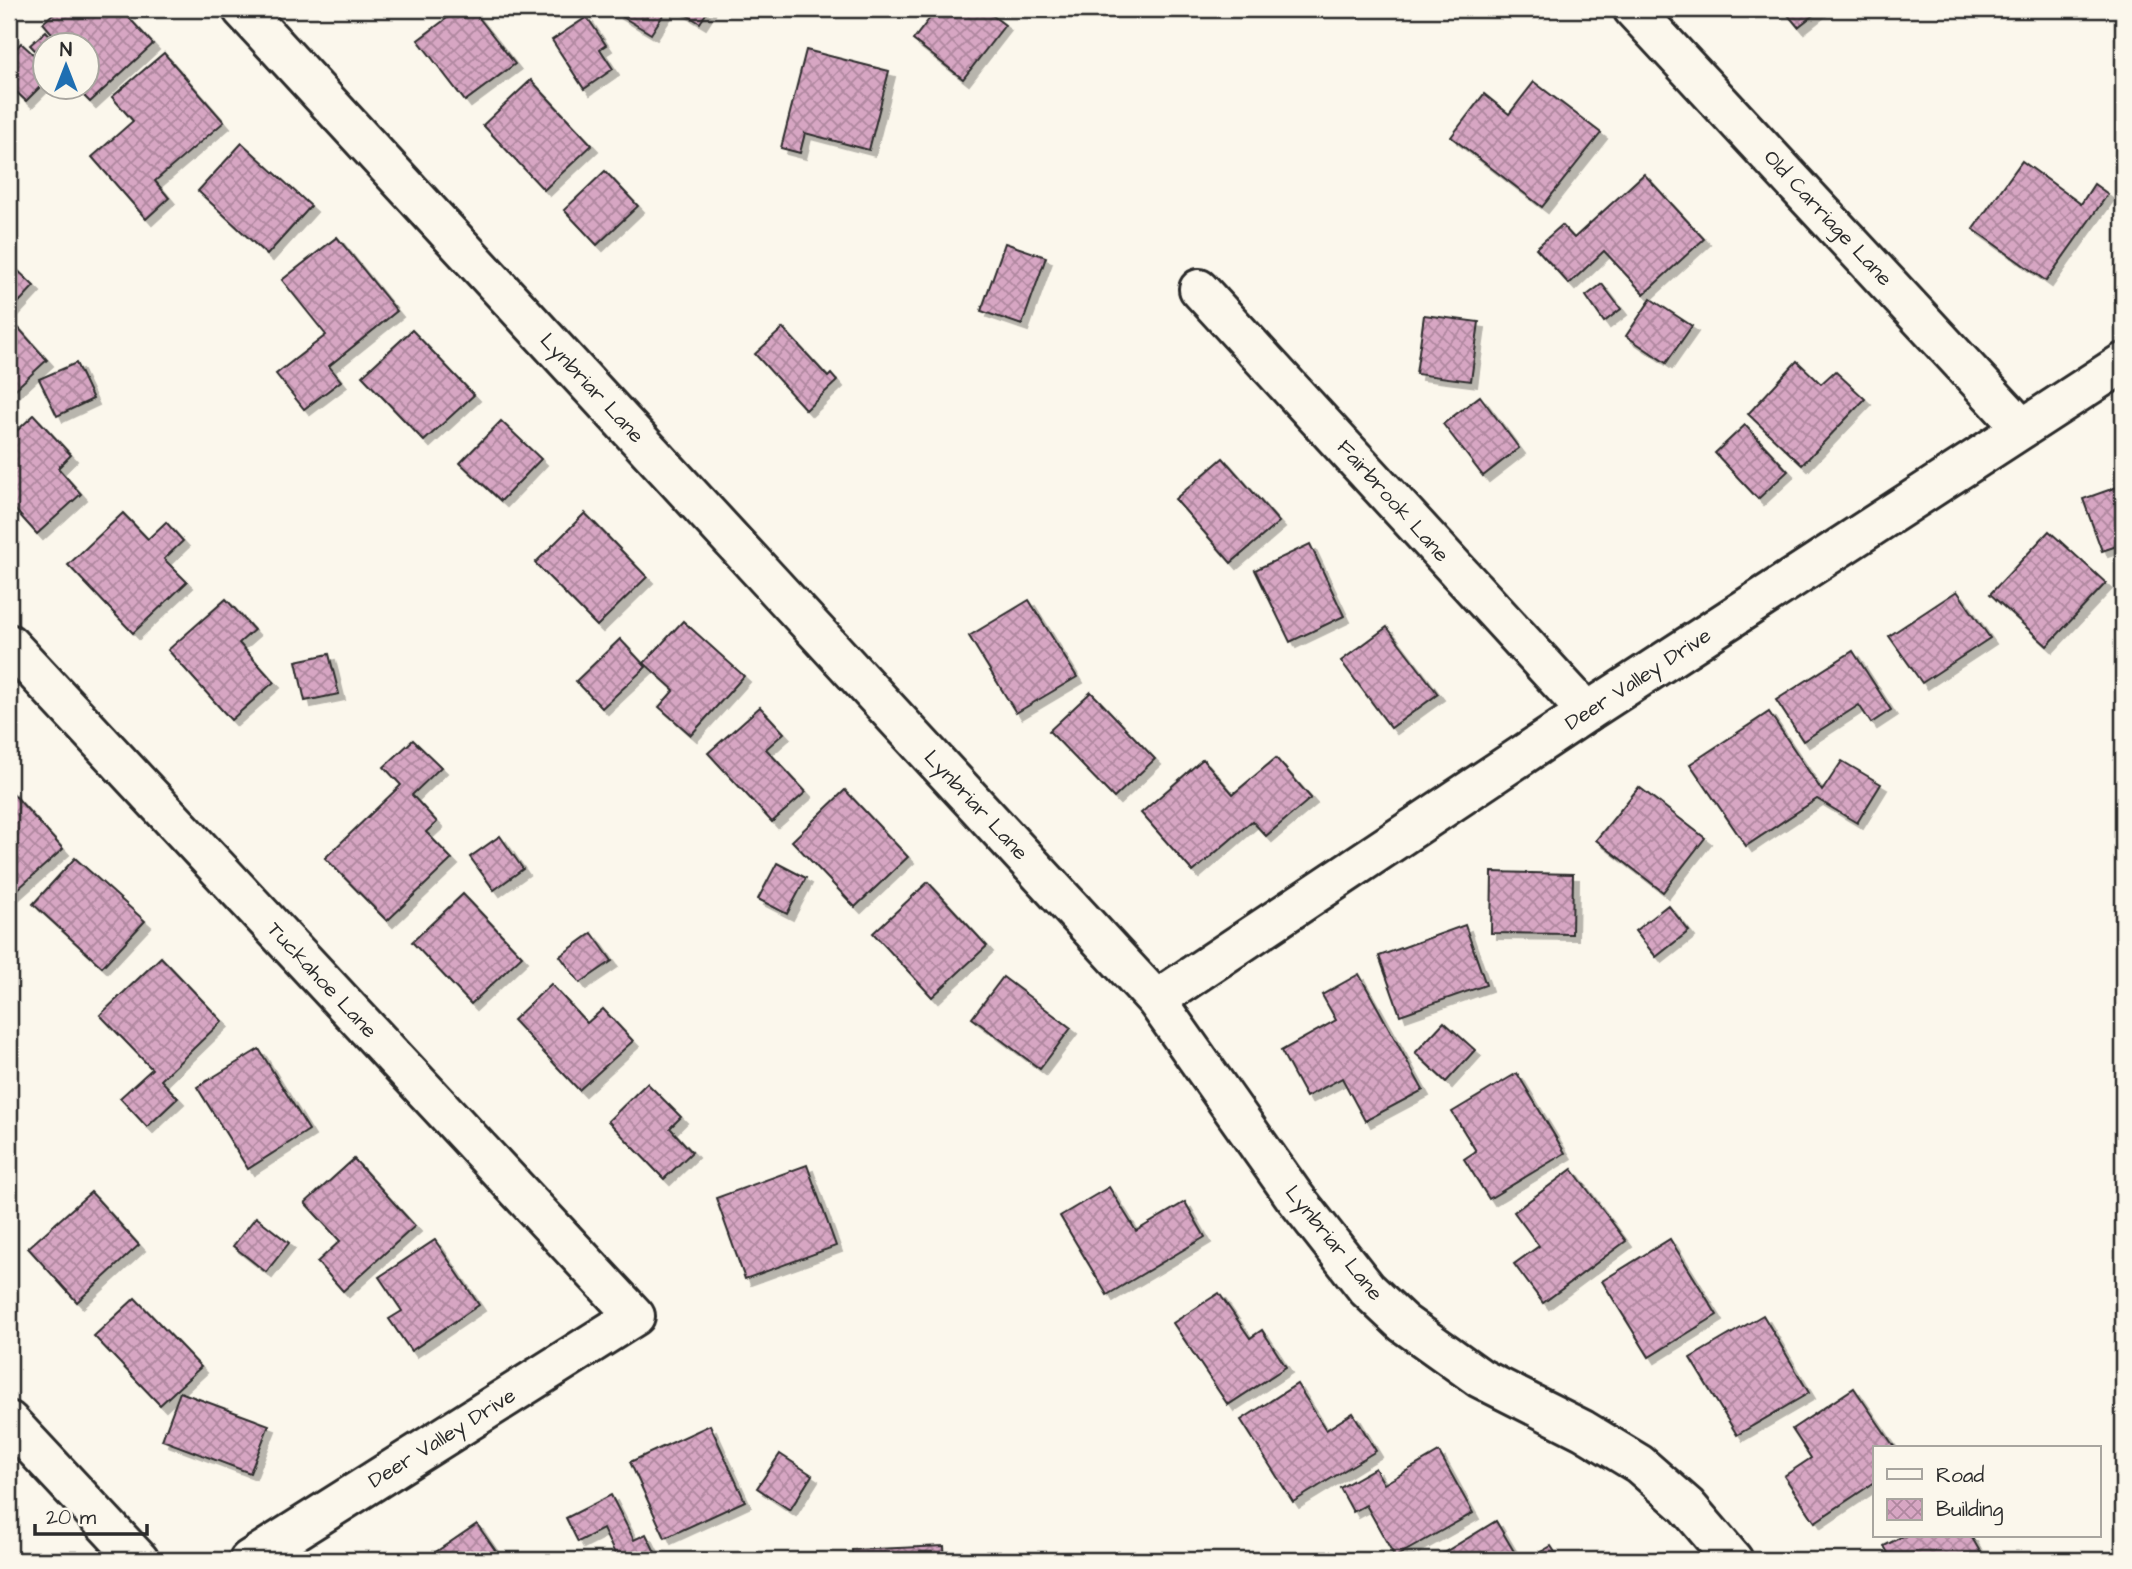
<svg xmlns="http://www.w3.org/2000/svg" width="2132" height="1569" font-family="'Architects Daughter',sans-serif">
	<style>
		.building { fill: url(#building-cross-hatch); stroke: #2b2b2b; stroke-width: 2; filter: url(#shadow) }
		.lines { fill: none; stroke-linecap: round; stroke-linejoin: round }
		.street-casing { stroke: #2b2b2b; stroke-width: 44 }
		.street { stroke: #fbf7ec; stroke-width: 38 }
		.labels { text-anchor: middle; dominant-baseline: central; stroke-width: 5; stroke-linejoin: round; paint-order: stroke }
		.street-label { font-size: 21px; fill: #2b2b2b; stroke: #fbf7ec }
	</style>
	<defs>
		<pattern id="building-cross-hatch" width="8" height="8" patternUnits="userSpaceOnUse" patternTransform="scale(1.75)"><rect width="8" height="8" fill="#d7a6c3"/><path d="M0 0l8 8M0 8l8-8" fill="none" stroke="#af879f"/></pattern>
		<filter id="shadow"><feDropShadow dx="6" dy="6" stdDeviation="0" flood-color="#0004"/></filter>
	</defs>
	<rect width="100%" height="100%" fill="#fbf7ec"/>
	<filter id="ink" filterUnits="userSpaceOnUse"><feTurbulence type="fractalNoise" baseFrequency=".0143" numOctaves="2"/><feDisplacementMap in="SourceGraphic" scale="14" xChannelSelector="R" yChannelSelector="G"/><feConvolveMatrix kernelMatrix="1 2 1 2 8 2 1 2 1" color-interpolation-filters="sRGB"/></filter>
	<g filter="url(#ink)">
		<!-- building -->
		<g class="building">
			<polygon points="58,9 121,9 153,44 90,102 76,88 88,88 88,46 63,46 43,23"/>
			<polygon points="459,9 472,9 515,64 465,101 418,40"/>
			<polygon points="619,9 667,9 651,34 616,13"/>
			<polygon points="677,9 709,9 700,23"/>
			<polygon points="937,9 984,9 1005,25 963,79 913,40"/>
			<polygon points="1783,9 1821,9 1798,27"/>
			<polygon points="587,17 606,45 600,49 613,69 584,89 552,40"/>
			<polygon points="46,31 59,46 46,46 46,62 30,45"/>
			<polygon points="21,43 46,66 46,81 26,101 9,85 9,56"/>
			<polygon points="806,50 889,71 869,150 805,133 800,153 781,148"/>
			<polygon points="164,53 224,122 155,181 169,198 146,219 92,157 133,121 112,97"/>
			<polygon points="531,80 592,145 544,190 483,125"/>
			<polygon points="1534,82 1601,133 1542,207 1451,137 1484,94 1509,114"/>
			<polygon points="242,143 311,206 267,255 198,191"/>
			<polygon points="2022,161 2081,204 2094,184 2108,194 2046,281 1973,229"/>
			<polygon points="605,171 638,206 597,245 564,210"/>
			<polygon points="1644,174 1704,239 1644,294 1604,251 1569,284 1536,248 1562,225 1574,238"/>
			<polygon points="337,237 397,311 329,366 341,381 304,409 276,374 326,335 282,280"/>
			<polygon points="1005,243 1046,257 1022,325 981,311"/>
			<polygon points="9,262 34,286 9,313"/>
			<polygon points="1602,284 1621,309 1604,322 1586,296"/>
			<polygon points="1651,299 1692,326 1666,363 1626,336"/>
			<polygon points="1424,315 1479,322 1471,381 1416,374"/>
			<polygon points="15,324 47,360 9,395 9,330"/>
			<polygon points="783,328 828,377 831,374 837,381 806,410 755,354"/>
			<polygon points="412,330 474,395 424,441 362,376"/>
			<polygon points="1797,361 1821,384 1835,371 1865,399 1802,465 1748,414"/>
			<polygon points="76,363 93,399 57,416 39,379"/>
			<polygon points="1480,396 1519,448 1483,476 1443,424"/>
			<polygon points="34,415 71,455 58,468 81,494 37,534 9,503 9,438"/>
			<polygon points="501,421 541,459 501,501 460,463"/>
			<polygon points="1745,425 1788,471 1758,499 1715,453"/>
			<polygon points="1223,458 1279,522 1231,563 1175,499"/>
			<polygon points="2123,485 2123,544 2102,551 2083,499"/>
			<polygon points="123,513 148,539 166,522 183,541 164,559 187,582 133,633 68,565"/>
			<polygon points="585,513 647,577 597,626 535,563"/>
			<polygon points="2049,531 2106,583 2047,646 1990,594"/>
			<polygon points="1310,544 1344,616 1290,642 1255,570"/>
			<polygon points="1957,591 1990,638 1922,683 1889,636"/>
			<polygon points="226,599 254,630 239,643 274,682 231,720 168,650"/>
			<polygon points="1029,600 1077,677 1016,713 969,636"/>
			<polygon points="683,621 744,676 691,735 659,707 674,690 644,663"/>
			<polygon points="1387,627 1438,694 1391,728 1341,661"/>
			<polygon points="620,639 646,667 602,708 576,681"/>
			<polygon points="1853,651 1891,710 1871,723 1859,705 1803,741 1776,700"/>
			<polygon points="329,654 339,694 305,701 296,661"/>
			<polygon points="1091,692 1155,759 1114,798 1049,731"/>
			<polygon points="760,707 784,733 766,749 806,792 772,822 708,753"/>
			<polygon points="1769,712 1822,791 1842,761 1881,784 1857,823 1817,799 1746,846 1690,764"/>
			<polygon points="413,740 441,767 412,795 437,822 426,832 452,859 387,921 325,858 401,785 384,767"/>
			<polygon points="1276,758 1311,798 1266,836 1252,821 1193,872 1141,813 1203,759 1233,794"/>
			<polygon points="1639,787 1705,838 1663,892 1596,840"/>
			<polygon points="9,789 63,849 9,897"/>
			<polygon points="845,790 908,857 855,907 792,841"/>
			<polygon points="500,836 523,869 494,890 470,857"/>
			<polygon points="75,858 145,921 102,967 33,904"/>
			<polygon points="777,863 806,878 787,914 758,899"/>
			<polygon points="1492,872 1573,874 1572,934 1491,933"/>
			<polygon points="928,882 987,946 932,997 873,933"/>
			<polygon points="463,894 522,956 471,1004 412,942"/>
			<polygon points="1668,905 1689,931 1656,957 1635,931"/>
			<polygon points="1465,925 1486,985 1400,1015 1379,956"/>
			<polygon points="592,933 612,961 580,983 560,956"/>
			<polygon points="161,957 222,1021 161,1080 178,1098 147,1127 120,1098 152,1069 100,1015"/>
			<polygon points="1359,974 1423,1090 1365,1121 1342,1078 1306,1097 1281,1051 1336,1020 1322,995"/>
			<polygon points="1003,977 1071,1028 1040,1069 972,1018"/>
			<polygon points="551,984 587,1023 603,1009 633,1041 579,1090 513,1020"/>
			<polygon points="1444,1022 1475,1050 1446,1082 1415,1053"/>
			<polygon points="259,1049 309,1130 248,1169 197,1087"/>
			<polygon points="1517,1073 1565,1153 1489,1199 1464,1159 1476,1151 1452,1112"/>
			<polygon points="647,1083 681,1117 670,1128 692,1152 664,1179 608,1121"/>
			<polygon points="354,1159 415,1226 343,1291 317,1262 340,1241 305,1203"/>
			<polygon points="807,1165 836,1246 745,1279 716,1198"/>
			<polygon points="1572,1169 1626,1241 1543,1303 1514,1264 1539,1246 1514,1212"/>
			<polygon points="1109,1187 1136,1231 1185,1202 1205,1237 1107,1295 1060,1216"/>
			<polygon points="91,1192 139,1245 77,1302 28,1248"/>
			<polygon points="256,1217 289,1243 266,1272 233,1246"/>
			<polygon points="1670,1239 1717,1315 1649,1357 1602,1281"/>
			<polygon points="435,1240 479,1305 411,1351 389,1319 402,1311 379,1277"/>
			<polygon points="1219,1293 1250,1338 1262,1330 1286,1367 1228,1405 1173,1323"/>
			<polygon points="135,1298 201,1367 160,1405 94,1336"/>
			<polygon points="1763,1315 1809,1393 1737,1435 1690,1358"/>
			<polygon points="1297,1384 1326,1430 1353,1413 1376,1451 1293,1502 1241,1420"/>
			<polygon points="1854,1388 1895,1448 1875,1448 1875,1482 1815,1522 1784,1476 1811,1458 1792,1429"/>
			<polygon points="180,1392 269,1425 250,1473 162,1440"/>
			<polygon points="710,1425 745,1501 665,1538 630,1462"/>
			<polygon points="1439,1452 1473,1513 1395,1557 1366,1505 1353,1512 1340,1488 1375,1468 1384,1484"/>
			<polygon points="780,1454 812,1475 790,1510 757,1488"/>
			<polygon points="611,1495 634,1540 646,1534 659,1560 618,1560 603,1529 578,1542 566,1518"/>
			<polygon points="1496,1521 1519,1560 1438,1560 1437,1557"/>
			<polygon points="477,1524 502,1560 424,1560"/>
			<polygon points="1903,1536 1971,1536 1982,1555 1972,1560 1892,1560 1884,1546"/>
			<polygon points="944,1546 945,1560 852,1560 852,1550"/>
			<polygon points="1551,1546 1560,1560 1527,1560"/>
		</g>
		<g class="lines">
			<defs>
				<g id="street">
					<polyline points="242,9 1156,1000 1294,1196 1367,1289 1403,1323 1480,1378 1583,1430 1639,1464 1687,1506 1733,1560"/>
					<polyline points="1633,9 2022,428"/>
					<polyline points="1199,289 1587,712"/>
					<polyline points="9,644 635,1316 249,1560"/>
					<polyline points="1156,1000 1587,712 2123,363"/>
					<polyline points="9,1421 139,1560"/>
				</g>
			</defs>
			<!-- street casing -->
			<use href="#street" class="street-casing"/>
			<!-- street -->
			<use href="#street" class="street"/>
		</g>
	</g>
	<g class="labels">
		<!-- street labels -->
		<g class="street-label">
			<text transform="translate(1828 218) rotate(47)">Old Carriage Lane</text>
			<text transform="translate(592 388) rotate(47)">Lynbriar Lane</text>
			<text transform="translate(1393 501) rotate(48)">Fairbrook Lane</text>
			<text transform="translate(1638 679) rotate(-33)">Deer Valley Drive</text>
			<text transform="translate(976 805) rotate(47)">Lynbriar Lane</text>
			<text transform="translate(322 980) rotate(47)">Tuckahoe Lane</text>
			<text transform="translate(1334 1243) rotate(51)">Lynbriar Lane</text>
			<text transform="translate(442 1438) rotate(-32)">Deer Valley Drive</text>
		</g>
	</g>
	<!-- margin -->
	<rect width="2132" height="1569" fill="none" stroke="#fbf7ec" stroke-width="35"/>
	<rect x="18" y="18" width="2097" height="1534" fill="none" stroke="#2b2b2b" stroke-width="2.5" filter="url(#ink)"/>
	<!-- legend -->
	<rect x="1873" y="1446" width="228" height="91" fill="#fbf7ec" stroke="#a8a59f" stroke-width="2"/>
	<rect x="1887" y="1469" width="35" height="10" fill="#fbf7ec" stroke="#a8a59f" stroke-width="2"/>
	<text x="1936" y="1482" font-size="21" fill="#2b2b2b">Road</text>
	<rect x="1887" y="1499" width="35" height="21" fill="url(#building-cross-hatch)" stroke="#a8a59f" stroke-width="2"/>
	<text x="1936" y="1516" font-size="21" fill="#2b2b2b">Building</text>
	<!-- north arrow -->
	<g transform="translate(66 66)"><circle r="33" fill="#fbf7ec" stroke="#a8a59f" stroke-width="2"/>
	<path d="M0-5L12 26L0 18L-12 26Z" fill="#1f6fb2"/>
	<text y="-10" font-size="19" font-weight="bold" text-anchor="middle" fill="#2b2b2b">N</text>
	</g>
	<!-- scale -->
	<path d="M35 1524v10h112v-10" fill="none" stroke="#2b2b2b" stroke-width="3.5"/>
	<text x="46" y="1524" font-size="21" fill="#2b2b2b" stroke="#fbf7ec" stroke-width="5" paint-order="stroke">20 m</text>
</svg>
